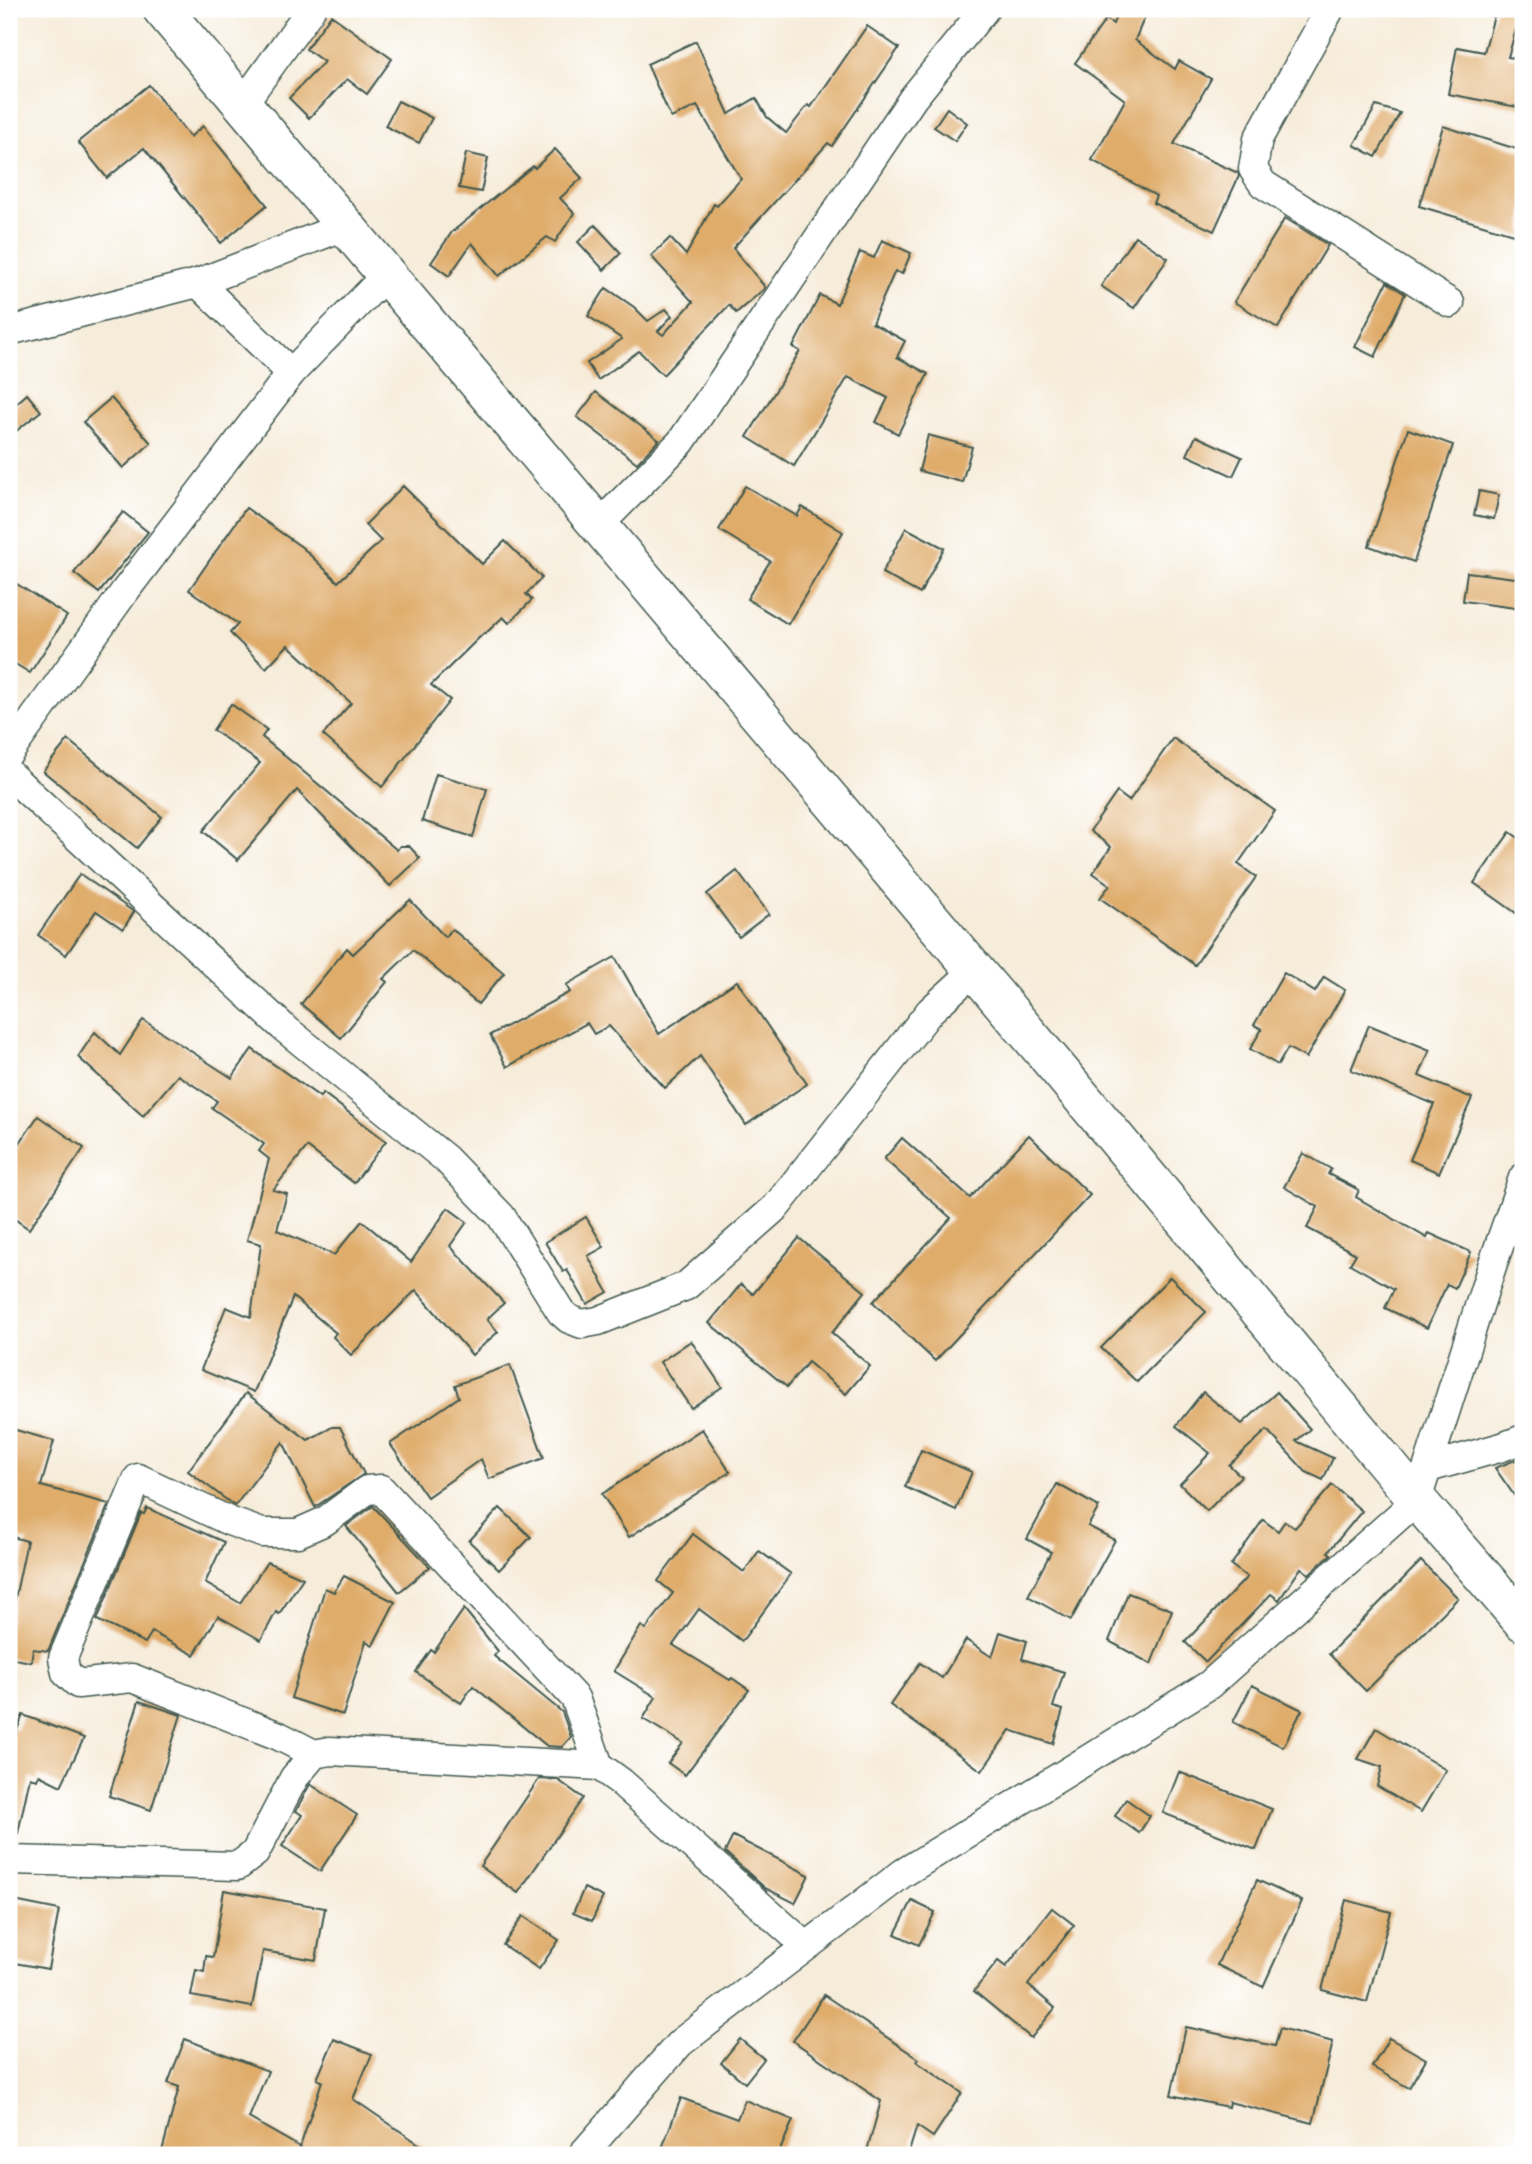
<svg xmlns="http://www.w3.org/2000/svg" width="1532" height="2164" font-family="'Libre Caslon Text',serif">
	<style>
		.building { fill: #dfac6a }
		.lines { fill: none; stroke-linecap: round; stroke-linejoin: round }
		.minor-casing { stroke: #3f574d; stroke-width: 31 }
		.primary-casing { stroke: #3f574d; stroke-width: 41 }
		.minor { stroke: #fff; stroke-width: 28 }
		.primary { stroke: #fff; stroke-width: 38 }
	</style>
	<rect width="100%" height="100%" fill="#fff"/>
	<filter id="ink" filterUnits="userSpaceOnUse"><feTurbulence type="fractalNoise" baseFrequency=".0143" numOctaves="2"/><feDisplacementMap in="SourceGraphic" scale="14" xChannelSelector="R" yChannelSelector="G"/><feConvolveMatrix kernelMatrix="1 2 1 2 8 2 1 2 1" color-interpolation-filters="sRGB"/></filter>
	<filter id="wash" filterUnits="userSpaceOnUse"><feTurbulence type="fractalNoise" baseFrequency=".00686" numOctaves="4" result="noise"/><feDisplacementMap in="SourceGraphic" scale="28" xChannelSelector="R" yChannelSelector="G"/><feGaussianBlur stdDeviation="1.57" result="paint"/><feColorMatrix in="noise" values="0 0 0 0 0 0 0 0 0 0 0 0 0 0 0 0 0 1.4 0 .05"/><feComposite in="paint" operator="in"/></filter>
	<g filter="url(#wash)">
		<rect width="100%" height="100%" fill="#f6ecda"/>
		<g id="blocks">
			<!-- building -->
			<g class="building">
				<polygon points="1119,9 1148,9 1135,40 1175,69 1179,61 1211,79 1174,144 1238,173 1239,176 1214,231 1153,203 1156,196 1092,160 1125,100 1075,63 1106,19 1113,24"/>
				<polygon points="1496,9 1522,9 1508,57 1523,60 1523,108 1448,94 1457,47 1484,52"/>
				<polygon points="331,15 392,59 367,94 347,79 309,118 289,98 324,62 306,49"/>
				<polygon points="867,26 899,48 832,146 828,143 733,248 765,287 764,289 736,313 729,305 663,375 639,351 598,380 587,363 622,339 588,316 606,288 634,307 648,321 666,309 672,316 658,331 663,335 693,302 651,256 670,238 686,255 714,204 717,206 741,179 697,106 671,118 647,64 696,41 729,114 756,98 767,117 786,133 808,105 811,107"/>
				<polygon points="149,85 190,137 203,126 267,205 221,243 144,148 107,178 78,142"/>
				<polygon points="398,101 432,118 419,143 385,126"/>
				<polygon points="1376,106 1400,113 1376,157 1354,145"/>
				<polygon points="947,108 967,123 955,141 934,127"/>
				<polygon points="1443,126 1523,151 1523,237 1419,206"/>
				<polygon points="555,149 582,178 560,198 574,213 555,242 547,237 499,276 472,243 449,276 431,263 452,232 533,166 535,168"/>
				<polygon points="466,153 488,158 481,192 459,188"/>
				<polygon points="1285,218 1328,245 1278,328 1234,302"/>
				<polygon points="595,225 621,253 604,270 578,242"/>
				<polygon points="1135,236 1168,258 1134,308 1101,286"/>
				<polygon points="882,240 911,253 902,274 895,271 872,323 905,341 897,357 928,374 898,434 876,422 888,398 848,377 794,466 747,437 800,351 793,347 820,295 837,304 860,252 874,258"/>
				<polygon points="1387,282 1405,294 1375,357 1355,347"/>
				<polygon points="596,392 659,440 637,463 577,417"/>
				<polygon points="27,394 41,411 9,437 9,410"/>
				<polygon points="111,398 151,443 123,468 83,422"/>
				<polygon points="1408,429 1453,445 1414,562 1369,546"/>
				<polygon points="928,435 972,447 962,482 919,471"/>
				<polygon points="1196,436 1242,457 1233,476 1187,455"/>
				<polygon points="403,486 482,564 505,541 542,578 526,594 532,600 509,623 503,617 485,634 484,633 431,685 450,700 382,787 323,735 351,703 288,645 266,668 230,633 238,624 189,590 246,508 303,548 338,582 381,541 365,525"/>
				<polygon points="745,486 797,516 802,507 843,532 788,624 747,599 770,561 719,530"/>
				<polygon points="1479,491 1499,495 1494,519 1474,515"/>
				<polygon points="123,512 148,532 99,593 74,573"/>
				<polygon points="906,528 944,548 920,594 882,573"/>
				<polygon points="1467,572 1523,579 1523,609 1463,601"/>
				<polygon points="9,579 67,616 30,673 9,660"/>
				<polygon points="231,704 267,730 262,737 397,850 400,846 409,846 420,858 390,886 297,790 238,860 203,831 260,763 213,730"/>
				<polygon points="1173,738 1275,811 1238,864 1256,877 1195,965 1100,898 1110,885 1093,873 1111,847 1090,831 1117,792 1129,801"/>
				<polygon points="68,740 162,817 137,848 43,771"/>
				<polygon points="436,774 487,789 473,837 422,821"/>
				<polygon points="1510,832 1523,841 1523,918 1474,883"/>
				<polygon points="737,871 769,914 739,937 707,894"/>
				<polygon points="80,874 134,912 123,929 96,911 66,955 38,935"/>
				<polygon points="410,900 445,937 452,929 504,973 478,1004 413,950 383,979 387,982 341,1038 301,1004 347,948 353,954"/>
				<polygon points="615,957 659,1034 737,981 807,1084 746,1125 700,1056 665,1088 609,1026 594,1034 587,1023 507,1067 490,1035 570,992 566,985"/>
				<polygon points="1284,973 1315,992 1324,977 1345,990 1306,1058 1288,1048 1278,1065 1250,1049 1262,1029 1254,1025"/>
				<polygon points="143,1020 232,1078 252,1049 320,1097 323,1093 386,1141 354,1183 307,1147 273,1190 287,1194 277,1230 334,1255 362,1221 411,1262 448,1208 467,1222 450,1246 504,1303 487,1319 498,1332 472,1355 416,1290 351,1355 333,1337 336,1333 293,1297 254,1392 201,1370 226,1307 251,1317 261,1244 247,1240 269,1159 259,1151 264,1144 212,1108 217,1101 178,1075 143,1116 78,1057 95,1032 120,1055"/>
				<polygon points="1369,1025 1430,1050 1419,1076 1472,1098 1439,1173 1410,1160 1434,1104 1351,1070"/>
				<polygon points="38,1116 84,1148 29,1229 9,1215 9,1159"/>
				<polygon points="1029,1135 1090,1195 935,1361 873,1302 951,1218 884,1159 902,1138 970,1198"/>
				<polygon points="1303,1153 1331,1169 1328,1174 1359,1190 1356,1197 1427,1238 1429,1233 1471,1252 1455,1288 1447,1284 1427,1328 1385,1308 1394,1289 1350,1264 1356,1254 1307,1228 1318,1207 1284,1187"/>
				<polygon points="586,1217 604,1247 588,1256 608,1292 587,1304 567,1270 563,1272 545,1242"/>
				<polygon points="799,1238 865,1292 832,1333 870,1366 846,1394 808,1362 787,1387 709,1323 741,1284 753,1294"/>
				<polygon points="1170,1277 1206,1312 1137,1382 1101,1348"/>
				<polygon points="691,1341 722,1387 691,1408 660,1362"/>
				<polygon points="510,1365 544,1458 489,1479 481,1459 427,1497 390,1444 459,1397 455,1385"/>
				<polygon points="1203,1392 1242,1424 1277,1392 1310,1429 1296,1441 1333,1458 1323,1480 1306,1472 1267,1430 1229,1465 1241,1476 1207,1511 1180,1484 1210,1453 1176,1426"/>
				<polygon points="246,1393 308,1440 332,1427 340,1427 364,1474 315,1507 283,1442 235,1506 232,1504 188,1471"/>
				<polygon points="9,1428 54,1441 41,1486 109,1504 48,1651 33,1649 31,1662 9,1658 9,1627 27,1541 9,1536"/>
				<polygon points="702,1429 730,1472 629,1537 602,1494"/>
				<polygon points="921,1450 972,1472 956,1510 905,1487"/>
				<polygon points="1523,1457 1523,1508 1495,1468"/>
				<polygon points="1057,1484 1099,1507 1088,1526 1115,1540 1071,1620 1028,1596 1051,1552 1027,1539"/>
				<polygon points="1332,1485 1362,1511 1328,1552 1331,1554 1309,1574 1301,1568 1279,1600 1271,1594 1206,1662 1185,1642 1247,1577 1231,1565 1263,1520 1278,1531 1285,1521 1295,1528"/>
				<polygon points="373,1506 430,1567 399,1592 346,1526"/>
				<polygon points="147,1508 224,1542 205,1583 240,1603 267,1562 303,1578 279,1614 276,1612 261,1640 218,1616 194,1655 152,1632 145,1643 97,1620 141,1513 144,1514"/>
				<polygon points="500,1508 531,1537 499,1570 469,1541"/>
				<polygon points="693,1534 744,1572 759,1551 791,1574 742,1641 699,1609 673,1645 730,1680 732,1678 749,1690 685,1775 668,1763 683,1743 643,1719 656,1697 614,1671 641,1626 646,1629 673,1593 658,1581"/>
				<polygon points="1421,1561 1458,1598 1366,1691 1329,1654"/>
				<polygon points="344,1576 395,1602 373,1645 366,1641 343,1715 291,1698 325,1588 334,1592"/>
				<polygon points="1128,1593 1172,1610 1151,1664 1109,1641"/>
				<polygon points="464,1609 498,1651 494,1656 562,1712 571,1737 562,1747 547,1746 473,1686 461,1703 416,1672 431,1650 434,1652"/>
				<polygon points="1000,1632 1027,1641 1022,1659 1064,1672 1053,1707 1063,1710 1053,1744 1010,1730 982,1771 890,1705 920,1663 942,1678 966,1640 992,1657"/>
				<polygon points="1252,1685 1302,1710 1283,1747 1233,1722"/>
				<polygon points="139,1701 181,1715 151,1810 109,1796"/>
				<polygon points="23,1715 84,1738 61,1786 39,1775 37,1780 30,1777 18,1833 9,1832 9,1727 17,1730"/>
				<polygon points="1376,1728 1446,1770 1421,1812 1377,1786 1382,1767 1358,1759"/>
				<polygon points="1179,1772 1272,1809 1256,1850 1163,1813"/>
				<polygon points="539,1779 558,1780 583,1798 518,1893 480,1866"/>
				<polygon points="310,1784 357,1815 320,1871 282,1846 302,1815 296,1811"/>
				<polygon points="1126,1799 1150,1816 1139,1833 1115,1816"/>
				<polygon points="733,1836 809,1875 795,1903 765,1888 725,1852"/>
				<polygon points="1257,1880 1302,1901 1263,1987 1217,1965"/>
				<polygon points="584,1888 603,1897 592,1921 573,1913"/>
				<polygon points="224,1890 325,1908 316,1960 263,1951 252,2007 191,1996 196,1970 204,1972 206,1956 213,1957"/>
				<polygon points="9,1900 59,1910 48,1969 9,1962"/>
				<polygon points="1346,1900 1391,1912 1367,2002 1322,1990"/>
				<polygon points="912,1901 935,1912 919,1945 895,1934"/>
				<polygon points="1052,1908 1074,1925 1028,1985 1055,2008 1031,2038 974,1991 998,1961 1006,1967"/>
				<polygon points="523,1916 559,1940 539,1969 503,1945"/>
				<polygon points="824,1995 919,2059 917,2062 962,2093 933,2137 917,2126 908,2155 866,2155 881,2101 793,2041"/>
				<polygon points="1186,2027 1275,2046 1280,2028 1333,2042 1313,2123 1229,2102 1228,2107 1171,2095"/>
				<polygon points="1389,2038 1426,2059 1409,2088 1372,2067"/>
				<polygon points="185,2039 268,2071 249,2118 300,2147 322,2081 317,2079 334,2039 372,2054 353,2099 435,2155 161,2155 179,2087 168,2083"/>
				<polygon points="740,2039 764,2059 745,2083 721,2063"/>
				<polygon points="681,2098 737,2119 745,2100 793,2120 778,2155 673,2155 661,2151"/>
			</g>
		</g>
	</g>
	<g filter="url(#ink)">
		<use href="#blocks" fill-opacity="0" stroke="#3f574d" stroke-width="2"/>
		<g class="lines">
			<defs>
				<g id="minor">
					<polyline points="1330,9 1258,139 1253,169 1263,184 1450,303"/>
					<polyline points="242,105 311,9"/>
					<polyline points="198,283 291,373"/>
					<polyline points="9,331 198,283 345,226"/>
					<polyline points="598,526 681,442 913,98 985,9"/>
					<polyline points="9,753 125,591 291,373 386,275"/>
					<polyline points="9,774 283,1027 446,1159 501,1216 561,1312 569,1319 582,1324 598,1321 686,1286 776,1207 930,1011 975,970"/>
					<polyline points="1428,1468 1502,1447 1523,1439"/>
					<polyline points="314,1754 279,1736 132,1678 78,1684 66,1673 63,1658 138,1478 229,1521 262,1533 298,1533 325,1521 367,1490 381,1489 575,1698 599,1766"/>
					<polyline points="9,1860 238,1866 255,1853 294,1778 314,1754 330,1751 599,1766 621,1782 806,1946"/>
					<polyline points="582,2155 680,2043 903,1873 1209,1685 1417,1500 1492,1266 1523,1178"/>
				</g>
				<polyline id="primary" points="162,9 1064,1076 1417,1500 1523,1622"/>
			</defs>
			<!-- minor casing -->
			<use href="#minor" class="minor-casing"/>
			<!-- primary casing -->
			<use href="#primary" class="primary-casing"/>
			<!-- minor -->
			<use href="#minor" class="minor"/>
			<!-- primary -->
			<use href="#primary" class="primary"/>
		</g>
	</g>
	<!-- margin -->
	<rect width="1532" height="2164" fill="none" stroke="#fff" stroke-width="35"/>
</svg>
